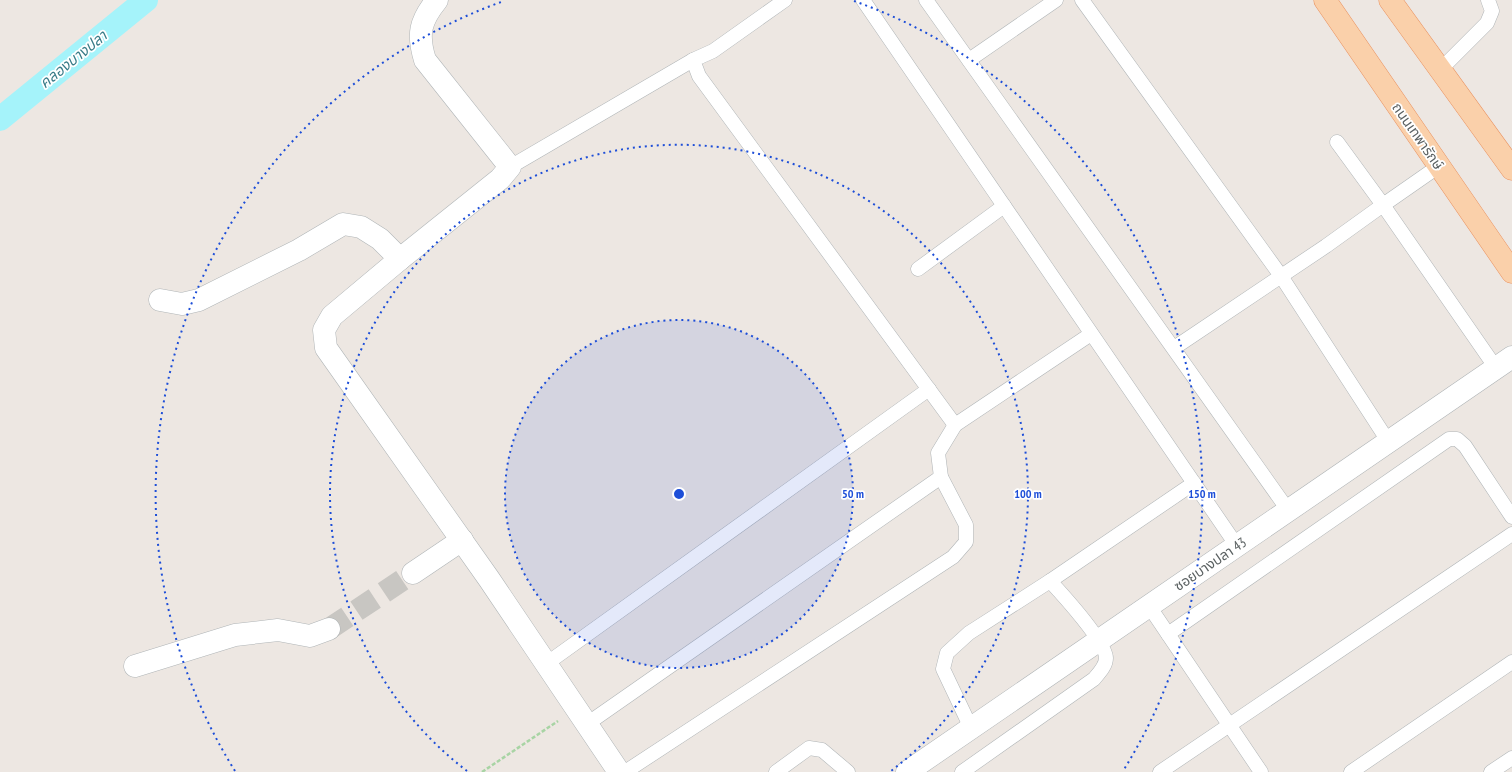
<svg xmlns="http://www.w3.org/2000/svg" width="1512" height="772" font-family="'PT Sans Narrow','Noto Sans Thai',sans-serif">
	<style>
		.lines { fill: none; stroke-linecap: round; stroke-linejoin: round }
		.canal { stroke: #a5f3fa; stroke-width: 24 }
		.minor-tunnel { stroke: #c8c6c2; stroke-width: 22; stroke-dasharray: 22 11; stroke-linecap: butt }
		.service-casing { stroke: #b0b5b7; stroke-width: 15 }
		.minor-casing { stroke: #b0b5b7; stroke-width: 23 }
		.primary-casing { stroke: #e9915f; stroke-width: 23 }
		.path { stroke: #a8d4a4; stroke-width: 2.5; stroke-dasharray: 4 2; stroke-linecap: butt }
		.service { stroke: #fff; stroke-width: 14 }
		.minor { stroke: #fff; stroke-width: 22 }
		.primary { stroke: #fad0aa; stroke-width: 22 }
		.ring { fill: none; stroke: #1d4ed8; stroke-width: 2; stroke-dasharray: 2 4 }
		.labels { text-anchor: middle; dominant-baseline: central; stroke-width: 3.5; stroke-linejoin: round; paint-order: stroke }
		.street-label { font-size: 14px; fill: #5b6162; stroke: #fff }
		.water-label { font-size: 15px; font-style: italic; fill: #387c88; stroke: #fff }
		.centre { fill: #1d4ed8; stroke: #fff; stroke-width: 2 }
		.ring-label { font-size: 12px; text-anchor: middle; font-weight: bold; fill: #1d4ed8; stroke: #fff; stroke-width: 3.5; stroke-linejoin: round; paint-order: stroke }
	</style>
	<rect width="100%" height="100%" fill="#ede7e2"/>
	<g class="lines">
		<!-- canal -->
		<polyline class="canal" points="0,119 146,0"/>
		<!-- minor-tunnel -->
		<polyline class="minor-tunnel" points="329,629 413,573"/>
		<defs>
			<g id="service">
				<polyline points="785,0 713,51 693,60 699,76 955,425"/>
				<polyline points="863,0 1237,546"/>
				<polyline points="926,0 1288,510"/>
				<polyline points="1082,0 1281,276 1388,441"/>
				<polyline points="969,60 1056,0"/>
				<polyline points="1440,70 1487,23 1492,11 1488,0"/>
				<polyline points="1337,142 1383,205 1439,166"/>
				<polyline points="510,167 693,60"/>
				<polyline points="918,269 1004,206"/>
				<polyline points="1174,348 1326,246 1383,205 1496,368"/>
				<polyline points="1050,581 1194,483"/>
				<polyline points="1149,606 1261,772"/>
				<polyline points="1168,634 1449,439 1457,439 1465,446 1512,517"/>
				<polyline points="546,664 929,389"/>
				<polyline points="587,724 941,477"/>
				<polyline points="625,772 953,557 966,542 966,525 941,477 938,453 955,425 1091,334"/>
				<polyline points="776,772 809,748 822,750 848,772"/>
				<path d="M962 772 1094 679C1099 673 1106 666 1106 658 1106 642 1062 594 1050 581L969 633 947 653 943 669 971 728"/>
				<polyline points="1160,772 1512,534"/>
				<polyline points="1351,772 1512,662"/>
				<polyline points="1491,772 1512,758"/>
			</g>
			<g id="minor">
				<path d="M437 0C420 21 417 34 425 60L510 167 500 179 400 259 332 316 324 330 326 348 489 579 619 772"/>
				<polyline points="160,300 182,304 199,300 299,250 343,224 361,227 380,239 400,259"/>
				<polyline points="413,573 462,540"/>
				<polyline points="135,666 235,635 278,630 310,636 329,629"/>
				<polyline points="907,772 1512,357"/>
			</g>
			<g id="primary">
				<polyline points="1325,0 1512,272"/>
				<polyline points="1390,0 1512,169"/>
			</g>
		</defs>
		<!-- service casing -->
		<use href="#service" class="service-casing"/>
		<!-- minor casing -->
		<use href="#minor" class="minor-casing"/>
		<!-- primary casing -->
		<use href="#primary" class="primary-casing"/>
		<!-- path -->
		<polyline class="path" points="482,772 558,721"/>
		<!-- service -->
		<use href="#service" class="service"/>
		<!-- minor -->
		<use href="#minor" class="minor"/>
		<!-- primary -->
		<use href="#primary" class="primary"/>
	</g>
	<!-- distance rings -->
	<circle cx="679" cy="494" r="174" fill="#1d4ed8" fill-opacity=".12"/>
	<g class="ring">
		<circle cx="679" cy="494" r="174"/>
		<path d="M467 771A349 349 0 1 1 891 771"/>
		<path d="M235 771A523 523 0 0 1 504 1M854 1A523 523 0 0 1 1123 771"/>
	</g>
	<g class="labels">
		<!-- street labels -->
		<g class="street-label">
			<text transform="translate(1418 136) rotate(55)">ถนนเทพารักษ์</text>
			<text transform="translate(1210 564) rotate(-34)">ซอยบางปลา 43</text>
		</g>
		<!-- water labels -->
		<g class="water-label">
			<text transform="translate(73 59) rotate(-39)">คลองบางปลา</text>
		</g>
	</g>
	<circle cx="679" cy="494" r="6" class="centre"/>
	<g class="ring-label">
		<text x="853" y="498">50 m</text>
		<text x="1028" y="498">100 m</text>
		<text x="1202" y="498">150 m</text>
	</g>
</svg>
